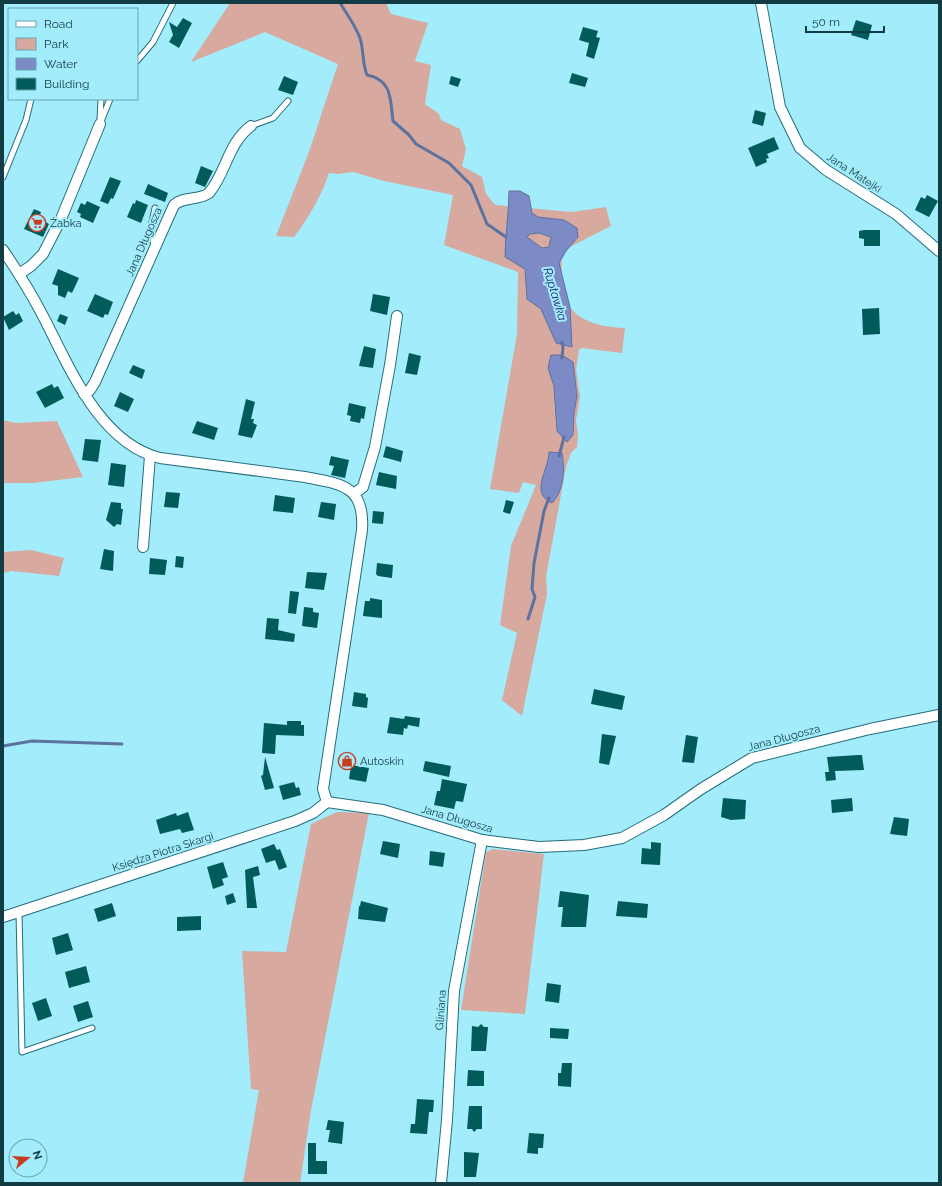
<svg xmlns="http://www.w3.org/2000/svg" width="942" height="1186" font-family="Raleway,sans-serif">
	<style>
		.green { fill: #d7a99f }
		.water { fill: #7c8ac6; stroke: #5c729f; fill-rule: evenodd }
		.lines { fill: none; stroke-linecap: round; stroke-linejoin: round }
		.stream { stroke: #5c729f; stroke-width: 3 }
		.building { fill: #005b5a }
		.lane-casing { stroke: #226e7d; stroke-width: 7 }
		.street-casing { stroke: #226e7d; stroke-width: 12 }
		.lane { stroke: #fff; stroke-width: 5 }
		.street { stroke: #fff; stroke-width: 10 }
		.labels { text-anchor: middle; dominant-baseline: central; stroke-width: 4; stroke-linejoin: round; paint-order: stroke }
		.street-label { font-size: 11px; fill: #123b44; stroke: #a3ecfc }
		.poi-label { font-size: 11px; fill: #123b44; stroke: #a3ecfc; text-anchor: start }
		.water-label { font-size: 12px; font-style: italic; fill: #1f246b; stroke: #a3ecfc }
	</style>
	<rect width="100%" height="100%" fill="#a3ecfc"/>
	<!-- green -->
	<g class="green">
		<path d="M230 3H386L391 14 428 23 415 61 431 65 425 104 439 114 441 120 460 129 466 149 462 166 482 177 486 194 495 205 572 212 606 207 611 226 562 251C562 263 561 274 562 286 566 319 596 327 625 328L622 353 582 348 579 350 576 370 580 397 576 421 578 434 577 447 571 453 566 467 546 577 547 594 522 716 502 700 517 633 500 625 511 546 536 485 523 482 519 493 490 489 517 334 518 272 444 245 453 195 384 181 353 172 338 174 329 173C321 197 309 217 294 237L276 236 309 152 338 64 265 32 191 62Z"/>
		<polygon points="3,420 16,423 57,421 83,477 33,483 3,483"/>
		<polygon points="31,550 64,558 59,576 12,571 3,573 3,552"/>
		<polygon points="337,812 369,813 311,1110 300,1183 243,1183 259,1090 251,1089 242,951 286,952 311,824"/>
		<polygon points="493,849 544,854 525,1014 461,1010 486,852"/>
	</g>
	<!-- water -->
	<g class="water">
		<path d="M509 191H520L529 196 532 213 538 217 564 220 577 228 578 237 566 251 559 263 570 307 572 347 556 343 541 309 527 299 525 269 505 257C505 235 509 214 509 191ZM539 233 551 237 549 247 542 248 527 237 530 234Z"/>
		<polygon points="551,355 562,355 573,362 577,396 574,413 573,435 567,442 557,431 554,386 548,368"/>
		<path d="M549 452 562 453C565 469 564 491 552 503 529 493 549 470 549 452Z"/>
	</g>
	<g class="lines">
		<!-- stream -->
		<g class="stream">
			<path d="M340 3C347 14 355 25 360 38 364 50 362 63 367 75 393 80 390 100 393 121L409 135 416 144 449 163 471 185 487 224 506 237"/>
			<polyline points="562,342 563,346 562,358"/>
			<polyline points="559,456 564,437"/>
			<polyline points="528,619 535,597 532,589 534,563 544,511 549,498"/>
			<polyline points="3,746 32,741 122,744"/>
		</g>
	</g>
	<!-- building -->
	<g class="building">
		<polygon points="183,18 192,23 179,48 169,42 173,35 169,22 177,27"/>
		<polygon points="856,20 872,25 868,40 851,35"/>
		<polygon points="583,27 598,31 596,37 600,38 594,59 586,56 589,43 579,40"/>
		<polygon points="572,73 588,78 585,87 569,83"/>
		<polygon points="284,76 298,82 293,95 278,90"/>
		<polygon points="451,76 461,79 458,87 449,84"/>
		<polygon points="755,110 766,113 763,126 752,123"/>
		<polygon points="774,137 779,149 767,154 769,158 766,159 767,162 756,167 748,148"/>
		<polygon points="201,166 213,171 205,187 195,183"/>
		<polygon points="110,177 121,181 113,199 111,198 108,204 100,201"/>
		<polygon points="148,184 168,193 165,202 144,194"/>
		<polygon points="927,195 938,201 929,217 915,210 921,197 925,199"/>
		<polygon points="136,200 148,205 141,223 127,217 133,203 135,204"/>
		<polygon points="87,201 100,207 93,223 80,217 81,214 77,212 81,203 85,205"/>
		<polygon points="34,209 41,212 39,218 49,224 43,237 24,229"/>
		<polygon points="864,230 880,230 880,246 864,246 864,239 859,238 859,231"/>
		<polygon points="58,269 79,278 72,293 68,291 65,298 58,295 58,286 52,284"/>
		<polygon points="95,294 113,302 108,315 105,314 103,318 87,311"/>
		<polygon points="373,294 390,297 387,315 370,311"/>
		<polygon points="879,308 880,334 863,335 862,309"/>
		<polygon points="13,311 16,315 19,313 23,321 9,330 3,317"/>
		<polygon points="60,314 68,317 65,325 57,321"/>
		<polygon points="364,346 376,349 373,368 359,366"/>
		<polygon points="409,353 421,356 417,375 405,373"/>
		<polygon points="133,365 145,370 142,379 129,373"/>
		<polygon points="52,384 54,388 58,386 64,398 45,408 36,392"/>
		<polygon points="120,392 134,399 128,412 114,406"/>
		<polygon points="246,399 255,402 251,419 254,419 253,423 257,425 252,438 238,435"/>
		<polygon points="349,403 366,407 364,419 361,418 360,423 350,421 351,416 347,415"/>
		<polygon points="197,421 218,428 214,440 192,433"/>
		<polygon points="85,439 101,440 98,462 82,460"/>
		<polygon points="386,446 403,451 401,462 383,457"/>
		<polygon points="331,456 349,460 345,478 331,475 334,466 329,465"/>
		<polygon points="111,463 126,465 124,487 108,485"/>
		<polygon points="379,472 397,476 396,489 376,485"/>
		<polygon points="166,492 180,493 178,508 164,507"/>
		<polygon points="275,495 295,498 293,513 273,511"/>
		<polygon points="506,500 514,502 510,514 503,512"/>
		<polygon points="111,502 121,503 121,509 123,509 121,525 117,524 114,527 106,520"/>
		<polygon points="321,502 336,504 334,520 318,517"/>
		<polygon points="373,511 384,512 383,524 372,523"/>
		<polygon points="104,549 114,551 113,571 100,569"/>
		<polygon points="176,556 184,557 183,568 175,567"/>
		<polygon points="150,558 167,560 165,575 149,574"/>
		<polygon points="377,563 393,565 392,578 378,576 376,574"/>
		<polygon points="307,572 327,573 324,590 305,588"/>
		<polygon points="290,591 299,592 296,614 288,613"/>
		<polygon points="370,598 382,600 382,618 363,616 365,601 370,601"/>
		<polygon points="304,607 313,608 313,612 319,613 317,628 302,626"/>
		<polygon points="267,618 279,619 278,630 295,634 294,642 265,639"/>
		<polygon points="594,689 625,696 622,710 591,704"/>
		<polygon points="354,692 366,694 366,697 368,698 367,708 352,706"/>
		<polygon points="405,716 420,718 419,727 408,725 407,729 404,728 403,735 387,733 390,717 404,719"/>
		<polygon points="287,721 301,721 301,725 304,725 304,736 276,735 275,754 262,753 264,723 287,725"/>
		<polygon points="602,734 616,736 609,765 599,763"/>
		<polygon points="686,735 698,737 694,763 682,762"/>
		<polygon points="858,755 862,755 864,770 835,771 836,780 826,781 825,772 829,772 827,757"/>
		<polygon points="265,757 274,788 265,790 261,776 263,775"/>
		<polygon points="425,761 451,766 449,777 423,771"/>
		<polygon points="351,765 369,768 366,782 349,779"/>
		<polygon points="442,779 467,784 463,802 456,801 454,809 434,805 437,791 440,791"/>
		<polygon points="294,782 296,788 299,787 301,795 283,800 279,786"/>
		<polygon points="723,798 746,800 745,819 731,820 721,817"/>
		<polygon points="852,798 853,811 832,813 831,800"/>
		<polygon points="188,812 194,830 182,833 180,829 160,834 156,820 176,813 177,816"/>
		<polygon points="894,817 909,819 907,836 890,834"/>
		<polygon points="383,841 400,844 398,858 380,854"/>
		<polygon points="651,842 661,843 660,865 641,864 642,848 651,849"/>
		<polygon points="274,844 277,850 280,849 287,867 279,870 275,860 266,863 261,849"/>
		<polygon points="430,851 445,853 443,867 429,865"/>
		<polygon points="223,862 228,877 222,879 224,885 213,889 207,867"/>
		<polygon points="258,866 260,875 253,877 257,908 247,908 245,870"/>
		<polygon points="560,891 589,895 586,927 561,927 563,907 558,907"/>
		<polygon points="233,893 236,902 227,905 225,896"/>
		<polygon points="361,901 388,908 385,922 358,919 359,906 360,906"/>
		<polygon points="618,901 648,904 647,918 616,916"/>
		<polygon points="112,903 116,916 98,922 94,909"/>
		<polygon points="201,916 201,930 177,931 177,917"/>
		<polygon points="68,933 73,950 56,955 52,938"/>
		<polygon points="86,966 90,982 69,988 65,972"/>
		<polygon points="547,983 561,985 559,1003 545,1001"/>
		<polygon points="46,998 52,1016 38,1021 32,1003"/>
		<polygon points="88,1001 93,1017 78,1022 73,1006"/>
		<polygon points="481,1024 484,1027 488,1027 486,1051 471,1051 472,1026 478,1027"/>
		<polygon points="550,1028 569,1029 568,1039 550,1038"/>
		<polygon points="562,1063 572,1063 571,1087 558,1086 558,1073 561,1073"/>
		<polygon points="468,1070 484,1071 484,1086 467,1086"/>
		<polygon points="417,1099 434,1100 433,1112 429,1112 427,1134 410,1133 411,1124 415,1124"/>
		<polygon points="469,1106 482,1106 482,1129 477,1129 474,1132 472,1129 467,1129"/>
		<polygon points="328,1120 344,1122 342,1144 328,1142 330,1130 326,1130"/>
		<polygon points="529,1133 544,1134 543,1148 538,1148 538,1154 527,1153"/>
		<polygon points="308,1143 316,1143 316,1161 327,1161 327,1174 308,1174"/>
		<polygon points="464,1152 479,1153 476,1177 464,1177"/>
	</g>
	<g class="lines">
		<defs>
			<g id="lane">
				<polyline points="137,61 153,42 173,3"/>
				<polyline points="100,119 101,99"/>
				<polyline points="100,124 110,99"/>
				<polyline points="251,126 273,118 288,101"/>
				<polyline points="3,177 26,120 31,99"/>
				<polyline points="154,247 151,227 155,208"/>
				<polyline points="19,912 22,1052 92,1028"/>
			</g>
			<g id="street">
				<polyline points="761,3 780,107 800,148 826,170 896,214 939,251"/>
				<path d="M3 250C18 272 31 293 43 316 69 366 99 443 160 458L305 477C342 484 365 486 362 530L325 776 323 789 327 802"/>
				<polyline points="19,274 31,266 43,254 61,219 100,124"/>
				<path d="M84 394 90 390 95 382 174 205C184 196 198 201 209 193 226 173 228 143 251 126"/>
				<polyline points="354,494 363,487 375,447 390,365 397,316"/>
				<polyline points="143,547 150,456"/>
				<polyline points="327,802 383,810 482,840 539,847 584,845 622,838 664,815 701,789 752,758 870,729 939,715"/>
				<polyline points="3,917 295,821 313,813 327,802"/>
				<polyline points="441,1183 447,1120 454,991 482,840"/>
			</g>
		</defs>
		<!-- lane casing -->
		<use href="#lane" class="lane-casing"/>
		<!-- street casing -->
		<use href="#street" class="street-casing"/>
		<!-- lane -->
		<use href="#lane" class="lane"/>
		<!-- street -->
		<use href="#street" class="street"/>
	</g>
	<!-- icons -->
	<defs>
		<symbol id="supermarket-ring" viewBox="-11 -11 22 22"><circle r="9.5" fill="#a3ecfc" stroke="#c83d20" stroke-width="1.5"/><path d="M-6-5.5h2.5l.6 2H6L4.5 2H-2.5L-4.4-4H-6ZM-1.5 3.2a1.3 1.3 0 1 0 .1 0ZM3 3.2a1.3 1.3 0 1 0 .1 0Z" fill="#c83d20"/></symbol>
		<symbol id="shop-ring" viewBox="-11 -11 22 22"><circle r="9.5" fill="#a3ecfc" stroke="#c83d20" stroke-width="1.5"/><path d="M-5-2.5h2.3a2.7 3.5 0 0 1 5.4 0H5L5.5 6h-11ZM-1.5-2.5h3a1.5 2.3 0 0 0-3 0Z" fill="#c83d20"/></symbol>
	</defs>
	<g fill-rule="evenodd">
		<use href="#supermarket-ring" x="27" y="213" width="20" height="20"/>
		<use href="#shop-ring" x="337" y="751" width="20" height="20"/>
	</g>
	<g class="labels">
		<!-- street labels -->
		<g class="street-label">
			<text transform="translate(854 173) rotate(33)">Jana Matejki</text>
			<text transform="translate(144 242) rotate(-66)">Jana Długosza</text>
			<text transform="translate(784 738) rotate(-15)">Jana Długosza</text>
			<text transform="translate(457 819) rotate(16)">Jana Długosza</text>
			<text transform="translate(163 852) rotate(-18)">Księdza Piotra Skargi</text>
			<text transform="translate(441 1010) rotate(-86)">Gliniana</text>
		</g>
		<!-- poi labels -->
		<g class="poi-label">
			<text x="50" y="223">Żabka</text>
			<text x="360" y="761">Autoskin</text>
		</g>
		<!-- water labels -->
		<g class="water-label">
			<text transform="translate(555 294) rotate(73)">Ruptawka</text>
		</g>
	</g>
	<!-- border -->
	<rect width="942" height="1186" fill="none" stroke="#123b44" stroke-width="8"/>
	<!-- legend -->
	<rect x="8" y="8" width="130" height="92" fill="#a3ecfc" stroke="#69a5b2"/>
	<rect x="16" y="21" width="20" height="6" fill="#ffffff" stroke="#69a5b2"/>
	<text x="44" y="28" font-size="12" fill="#123b44">Road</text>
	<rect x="16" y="38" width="20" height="12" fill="#d7a99f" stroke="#69a5b2"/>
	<text x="44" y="48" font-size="12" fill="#123b44">Park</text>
	<rect x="16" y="58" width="20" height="12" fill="#7c8ac6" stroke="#69a5b2"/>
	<text x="44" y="68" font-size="12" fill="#123b44">Water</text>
	<rect x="16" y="78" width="20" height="12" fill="#005b5a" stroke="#69a5b2"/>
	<text x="44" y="88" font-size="12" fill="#123b44">Building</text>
	<!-- north arrow -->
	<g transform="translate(28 1158) rotate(72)"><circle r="19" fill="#a3ecfc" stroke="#69a5b2"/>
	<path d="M0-3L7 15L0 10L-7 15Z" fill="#c83d20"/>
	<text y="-6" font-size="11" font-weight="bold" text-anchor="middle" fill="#123b44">N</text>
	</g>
	<!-- scale -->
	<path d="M806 26v6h78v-6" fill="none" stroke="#123b44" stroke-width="2"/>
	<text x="812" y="26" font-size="12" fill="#123b44" stroke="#a3ecfc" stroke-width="3" paint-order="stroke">50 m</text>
</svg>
